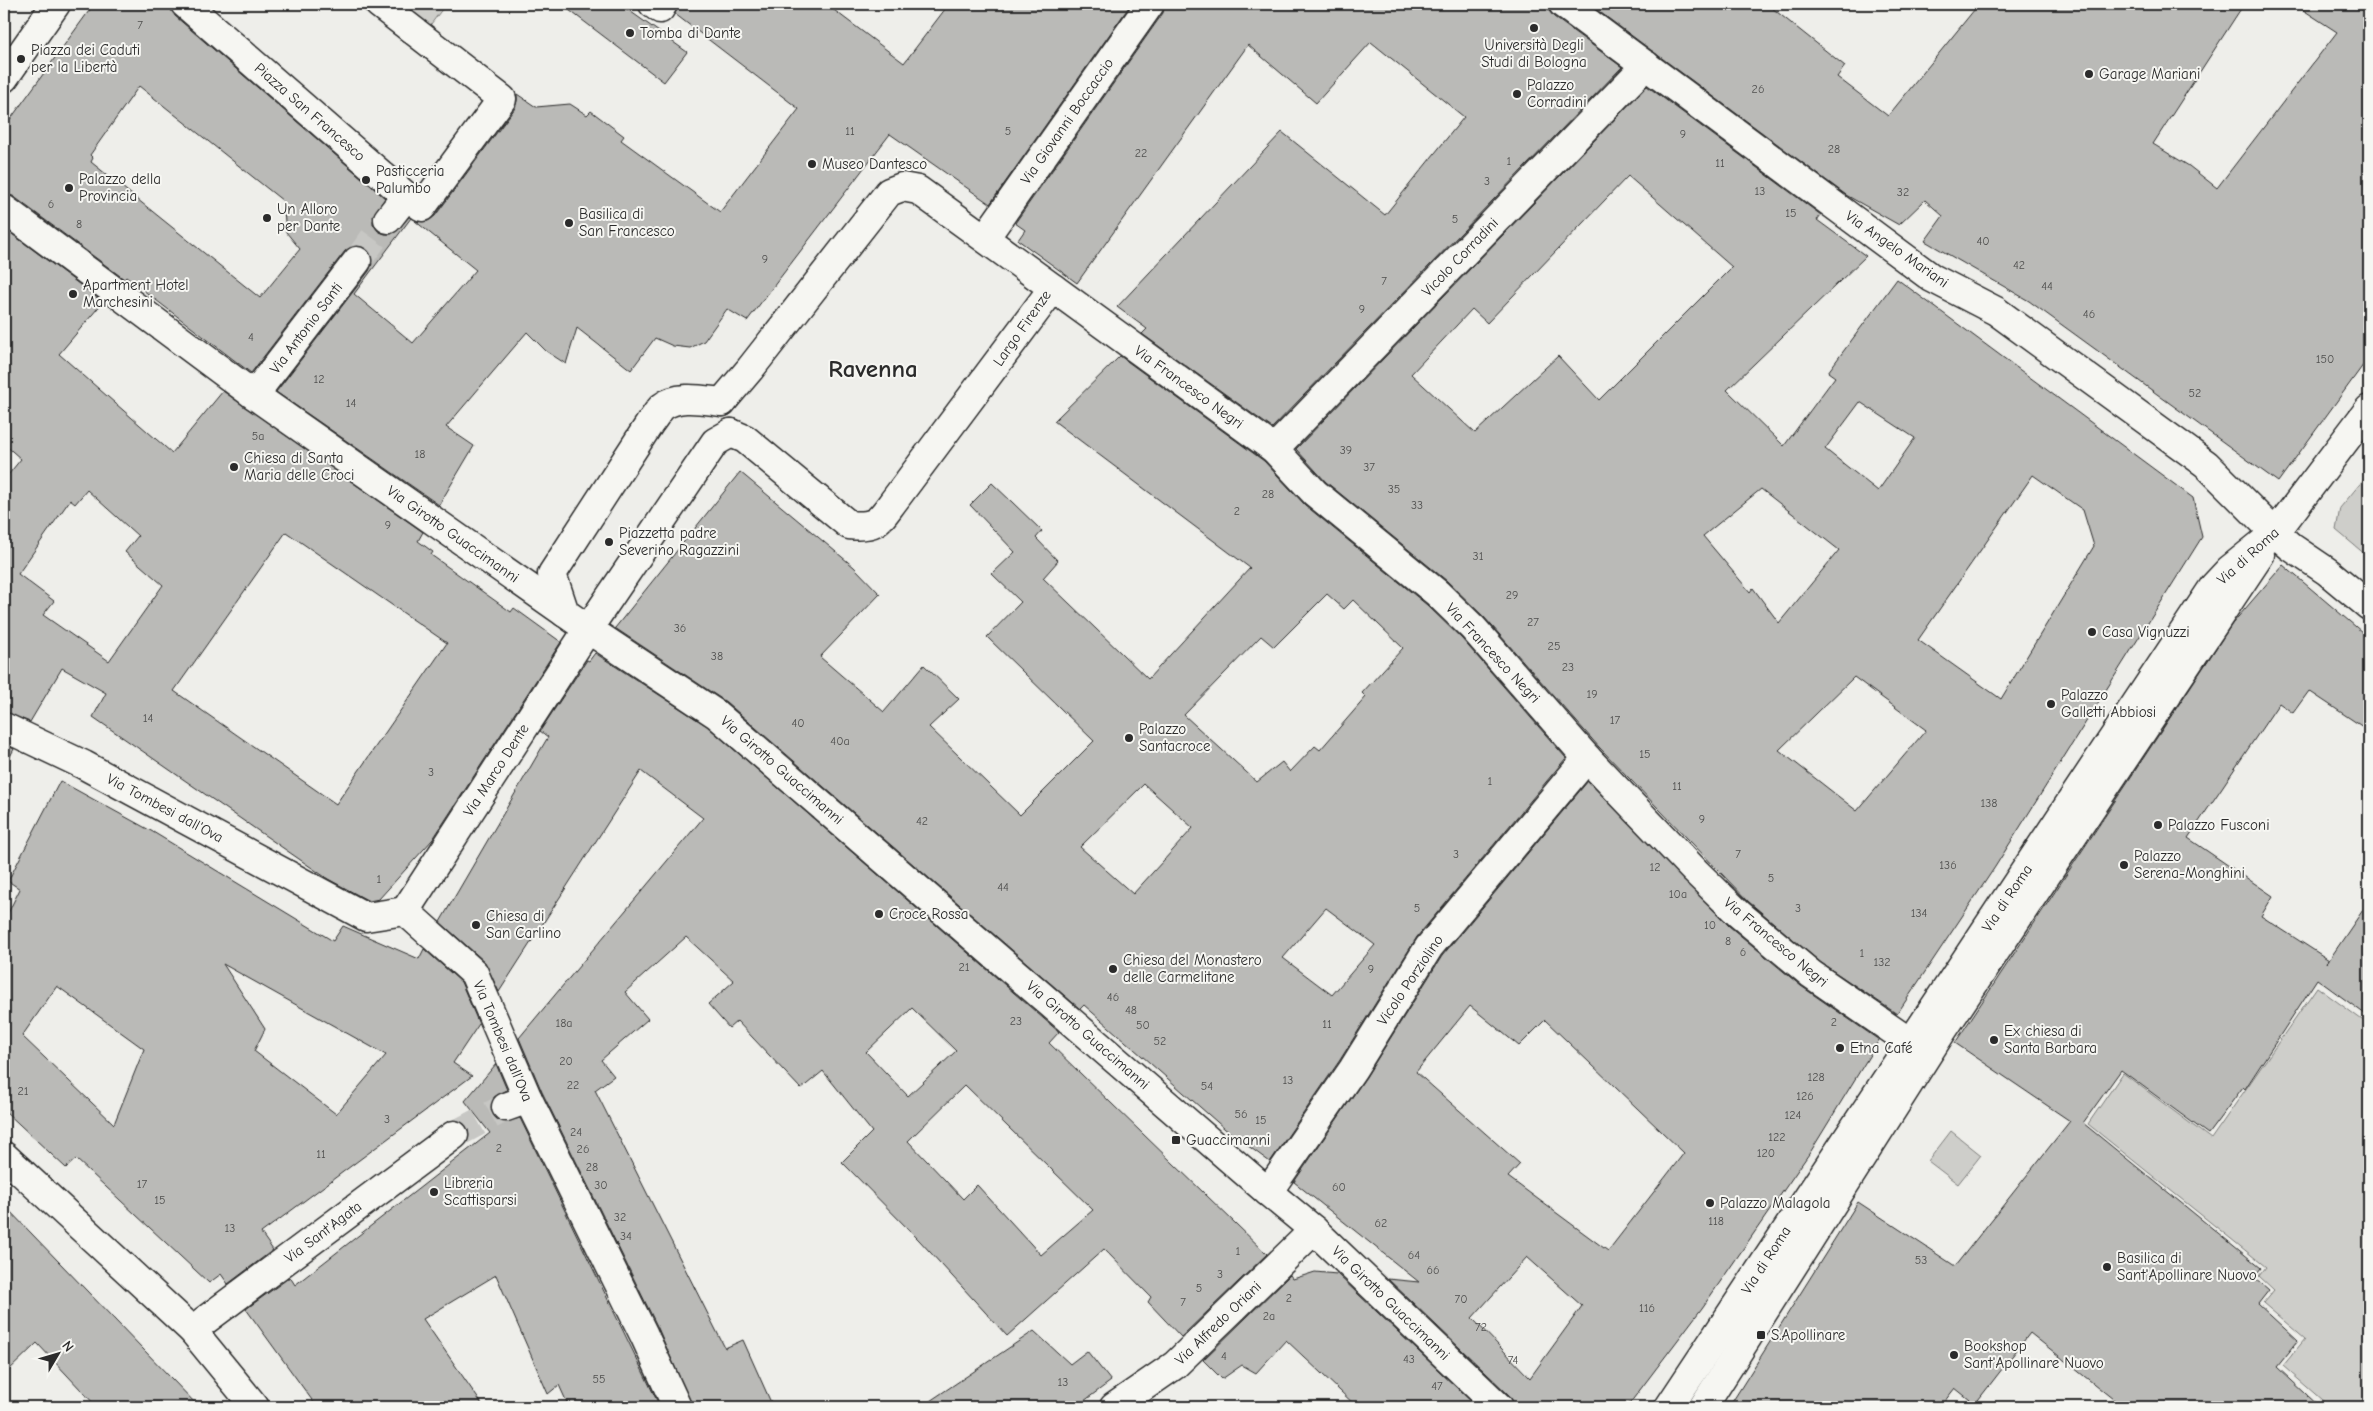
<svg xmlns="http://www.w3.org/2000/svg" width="2373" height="1411" font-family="'Comic Neue',sans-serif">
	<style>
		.green { fill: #cececa; stroke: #7c7c7a }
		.building { fill: #babab7; stroke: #2b2b2b; fill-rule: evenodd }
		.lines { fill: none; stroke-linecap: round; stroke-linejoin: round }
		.minor-tunnel { stroke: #c7c7c4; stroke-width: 28; stroke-dasharray: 28 14; stroke-linecap: butt }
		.minor-casing { stroke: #2b2b2b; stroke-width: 31 }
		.minor { stroke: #f6f6f2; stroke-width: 28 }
		.poi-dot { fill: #2b2b2b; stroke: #f6f6f2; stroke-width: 2 }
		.labels { text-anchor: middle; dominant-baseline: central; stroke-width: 4; stroke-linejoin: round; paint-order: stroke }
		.number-label { font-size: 12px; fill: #4f4f4e }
		.poi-label { font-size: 15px; fill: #2b2b2b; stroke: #f6f6f2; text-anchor: start }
		.street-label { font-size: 15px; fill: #2b2b2b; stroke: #f6f6f2 }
		.town-label { font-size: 25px; font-weight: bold; fill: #2b2b2b; stroke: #f6f6f2 }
	</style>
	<rect width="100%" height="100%" fill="#eeeeea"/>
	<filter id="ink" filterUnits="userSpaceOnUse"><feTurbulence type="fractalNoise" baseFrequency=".02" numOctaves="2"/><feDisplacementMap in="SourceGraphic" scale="10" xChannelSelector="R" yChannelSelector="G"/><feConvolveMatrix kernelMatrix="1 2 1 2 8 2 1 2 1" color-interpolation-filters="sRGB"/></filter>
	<g filter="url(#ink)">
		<!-- green -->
		<g class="green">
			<polygon points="389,4 446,4 425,32"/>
			<polygon points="2369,473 2369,552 2366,555 2336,530 2340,508"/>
			<polygon points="2317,987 2369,1025 2369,1407 2330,1407 2283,1366 2305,1339 2263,1303 2274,1290 2259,1276 2266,1267 2088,1124 2123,1073 2211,1139"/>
			<polygon points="1951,1131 1981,1155 1958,1184 1928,1161"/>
		</g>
		<!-- building -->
		<g class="building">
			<path d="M94 4H170L175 16 385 198 373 216V224L378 231 385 234H393L409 217 411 218 354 294 413 343 476 270 415 221H428L435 216 515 108 517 101V94L536 107 570 104 587 115 591 111 624 136 621 140 720 212 799 109 675 14 679 4H826L904 63 949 4H1131L990 204 890 134 747 321 727 309 704 341 690 348 673 346 655 338 631 370 577 328 566 364 546 351 527 332 446 427 474 446 439 505 276 392 369 271 372 264V256L366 248 360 246H352L345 251 251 373 126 277 124 279 13 196 4 194V128ZM139 86 283 201 286 232 300 249 260 298 91 162 93 158 90 155Z"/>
			<polygon points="561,4 620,4 687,52 664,82"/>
			<polygon points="1165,4 1548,4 1549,11 1554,17 1622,67 1272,428 1142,334 1147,329 1117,307 1282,132 1385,215 1464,117 1371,42 1316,103 1248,45 1077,283 1018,240 1025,230 1015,223 1163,13"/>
			<polygon points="1589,4 1767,4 1845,66 1837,77 1888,116 1979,4 2244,4 2153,144 2189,166 2217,188 2337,32 2294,4 2369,4 2369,357 2278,482 2029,301 1925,241 1943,216 1925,200 1899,225 1846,195"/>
			<path d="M1647 86 1821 215 1817 220 1866 256 1727 390 1784 446 1835 377 1828 372 1897 279 2193 498 2202 537 1995 867 1897 1014 1820 962 1749 902 1599 747 1484 617 1447 581 1326 482 1296 449ZM1628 176 1732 267 1599 400 1558 356 1475 433 1411 374 1472 309 1487 323ZM1860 402 1915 438 1878 491 1825 449ZM2033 475 2083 510 2094 546 2001 699 1918 640ZM1761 489 1839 550 1779 623 1753 588 1750 592 1703 536ZM1854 677 1926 730 1857 811 1779 750Z"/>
			<path d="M4 228 103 302 59 354 172 453 223 391 423 532 418 541 433 552 431 555 511 612 514 608 561 642 433 839 379 899 369 901 328 879 93 717 106 693 62 668 30 722 4 712V480L21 459 4 444ZM87 490 138 536 125 552 163 585 109 661 43 615 54 601 18 574 70 500 75 504ZM286 532 447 643 336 804 174 691Z"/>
			<path d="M1120 356 1264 461 1305 505 1427 605 1462 639 1566 758 1417 937 1340 1060 1270 1162 1225 1129 1084 1005 1080 1009 726 702 615 628 740 472 854 567 880 594 820 657 884 712 924 665 959 699 929 727 1020 815 1094 741 987 637 1021 602 992 574 1015 552 970 505 992 483 1012 502 1042 531 1036 538 1058 561 1043 578 1148 679 1250 568 1054 421ZM1327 594 1344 609 1353 600 1403 648 1362 693 1366 697 1320 750 1315 746 1290 772 1282 762 1257 782 1184 715 1261 636 1274 647ZM1144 784 1193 828 1133 894 1080 847ZM1326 908 1375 945 1332 995 1283 958Z"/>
			<polygon points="2283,565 2369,638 2369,731 2309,691 2293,713 2279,703 2188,838 2273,896 2261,916 2329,960 2327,963 2369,901 2369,1017 2317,979 2245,1089 2243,1087 2208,1134 2121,1070 2083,1123 2261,1268 2254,1277 2269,1290 2258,1304 2298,1341 2277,1367 2320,1407 2123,1407 2030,1333 1975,1404 1955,1388 1940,1407 1729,1407 1858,1202 1955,1266 2070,1121 1955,1043 2232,624"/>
			<path d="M595 653 707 726 1059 1032 1049 1043 1267 1254 1181 1337 1148 1302 1151 1297 1104 1249 1007 1336 919 1240 842 1162 872 1132 823 1071 801 1089 737 1021 729 1028 708 1004 734 981 686 937 625 992 648 1019 601 1060 614 1076 595 1090 725 1348 743 1340 773 1407H692L658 1328 542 1092 519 1038 703 818 641 771 499 992 485 962 440 922 548 737 540 731 587 660 589 661ZM912 1008 956 1051 908 1096 866 1052ZM965 1085 1093 1210 1041 1255 977 1185 963 1199 908 1141Z"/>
			<polygon points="4,744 14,749 4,768"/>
			<path d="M60 781 153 832 333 941 343 926 419 959 424 949 461 982 479 1024 453 1063 472 1076 261 1233 273 1250 228 1284 221 1274 209 1283 76 1159 66 1168 4 1110V921L20 889 8 881ZM223 964 386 1055 336 1114 254 1051 265 1029ZM57 986 144 1049 114 1124 22 1036Z"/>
			<path d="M1588 781 1729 926 1801 986 1879 1040 1811 1151 1702 1308 1627 1407H1514L1510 1396 1388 1279 1419 1282 1294 1182 1366 1077 1442 956ZM1470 1006 1519 1046 1545 1020 1684 1153 1608 1251 1508 1177 1520 1164 1416 1072ZM1527 1257 1582 1306 1530 1378 1472 1318Z"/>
			<polygon points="496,1064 507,1090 494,1097 491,1105 492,1113 496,1119 503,1122 520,1118 660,1407 569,1407 559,1385 548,1394 496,1275 423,1319 484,1407 317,1407 246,1309 290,1277 295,1285 490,1133 465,1101"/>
			<polygon points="4,1205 199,1407 97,1407 37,1343 4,1375"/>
			<polygon points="1315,1272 1337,1274 1477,1407 1357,1407 1286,1340 1256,1373 1242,1365 1222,1379 1203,1360 1290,1275 1293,1279"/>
			<polygon points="1034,1331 1070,1364 1087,1351 1111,1381 1076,1407 921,1407"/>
		</g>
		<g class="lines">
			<!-- minor-tunnel -->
			<g class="minor-tunnel">
				<polyline points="357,261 388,219"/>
				<polyline points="454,1135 506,1107"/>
			</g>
			<defs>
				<g id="minor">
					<polyline points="185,4 406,196 422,207 502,99 379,4"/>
					<polyline points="653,4 660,9 663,4"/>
					<polyline points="1563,4 1932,278 1996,311 2206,464 2275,533 2291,547 2328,572 2369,606"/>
					<polyline points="4,78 56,4"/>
					<polyline points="4,209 254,395 588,629 716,714 1268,1192 1314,1230 1499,1407"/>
					<polyline points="388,219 406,196"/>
					<polyline points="985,238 1150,4"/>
					<polyline points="1053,288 1274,449 1315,493 1437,593 1473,628 1587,758 1695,871 1739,914 1811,974 1911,1043"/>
					<polyline points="254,395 357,261"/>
					<path d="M722 402 750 369 889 192 902 187 918 190 1053 288 896 498C879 520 878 528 849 525L745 439 731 433"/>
					<polyline points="1274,449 1646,65"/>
					<path d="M565 613 552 574 650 423C654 418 658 411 662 407 678 394 703 400 722 402"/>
					<polyline points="4,727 84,765 366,917 405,911"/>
					<polyline points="405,911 588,629 715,442 731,433"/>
					<polyline points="405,911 474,973 528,1099 644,1335 677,1407"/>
					<polyline points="506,1107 528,1099"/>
					<polyline points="4,1156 192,1330 255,1407"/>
					<polyline points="1268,1192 1353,1069 1429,947 1587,758"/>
					<polyline points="192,1330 454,1135"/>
					<polyline points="1114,1407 1175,1365 1314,1230"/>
					<polyline points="1669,1407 2214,586 2229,570 2275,533 2369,409"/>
					<polyline points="1703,1407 1943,1030 2260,555"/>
				</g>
			</defs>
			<!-- minor casing -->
			<use href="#minor" class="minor-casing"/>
			<!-- minor -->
			<use href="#minor" class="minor"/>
		</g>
	</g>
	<!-- markers -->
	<g class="poi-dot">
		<circle cx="1534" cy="28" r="5"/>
		<circle cx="630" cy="33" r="5"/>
		<circle cx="21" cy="59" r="5"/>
		<circle cx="2089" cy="74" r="5"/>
		<circle cx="1517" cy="94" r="5"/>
		<circle cx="812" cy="164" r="5"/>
		<circle cx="366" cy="180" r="5"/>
		<circle cx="69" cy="188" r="5"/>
		<circle cx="267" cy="218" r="5"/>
		<circle cx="569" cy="223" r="5"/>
		<circle cx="73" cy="294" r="5"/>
		<circle cx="234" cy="467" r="5"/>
		<circle cx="609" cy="542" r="5"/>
		<circle cx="2092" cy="632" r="5"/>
		<circle cx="2051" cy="704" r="5"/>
		<circle cx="1129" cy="738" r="5"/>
		<circle cx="2158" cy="825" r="5"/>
		<circle cx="2124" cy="865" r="5"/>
		<circle cx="879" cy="914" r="5"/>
		<circle cx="476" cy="925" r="5"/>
		<circle cx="1113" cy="969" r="5"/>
		<circle cx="1994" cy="1040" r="5"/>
		<circle cx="1840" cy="1048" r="5"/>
		<rect x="1171" y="1135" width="10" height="10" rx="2.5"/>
		<circle cx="434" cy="1192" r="5"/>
		<circle cx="1710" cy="1203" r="5"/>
		<circle cx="2107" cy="1267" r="5"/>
		<rect x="1756" y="1330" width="10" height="10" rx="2.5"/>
		<circle cx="1954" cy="1355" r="5"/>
	</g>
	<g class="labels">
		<!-- number labels -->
		<g class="number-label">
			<text x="140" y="25">7</text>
			<text x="1758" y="89">26</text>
			<text x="850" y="131">11</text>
			<text x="1008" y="131">5</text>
			<text x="1683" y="134">9</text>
			<text x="1834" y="149">28</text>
			<text x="1141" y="153">22</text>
			<text x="1509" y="161">1</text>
			<text x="1720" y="163">11</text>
			<text x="1487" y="181">3</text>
			<text x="1760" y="191">13</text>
			<text x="1903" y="192">32</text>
			<text x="51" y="204">6</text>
			<text x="1791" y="213">15</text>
			<text x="1455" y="219">5</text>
			<text x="79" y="224">8</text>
			<text x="1983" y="241">40</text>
			<text x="765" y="259">9</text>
			<text x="2019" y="265">42</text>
			<text x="1384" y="281">7</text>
			<text x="2047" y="286">44</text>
			<text x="1362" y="309">9</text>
			<text x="2089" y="314">46</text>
			<text x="251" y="337">4</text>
			<text x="2325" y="359">150</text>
			<text x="319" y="379">12</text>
			<text x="2195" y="393">52</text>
			<text x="351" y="403">14</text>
			<text x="258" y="436">5a</text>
			<text x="1346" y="450">39</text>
			<text x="420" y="454">18</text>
			<text x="1369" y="467">37</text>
			<text x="1394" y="489">35</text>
			<text x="1268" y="494">28</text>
			<text x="1417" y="505">33</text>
			<text x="1237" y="511">2</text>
			<text x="388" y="525">9</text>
			<text x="1478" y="556">31</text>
			<text x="1512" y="595">29</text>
			<text x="1533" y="622">27</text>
			<text x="680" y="628">36</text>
			<text x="1554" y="646">25</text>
			<text x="717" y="656">38</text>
			<text x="1568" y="667">23</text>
			<text x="1592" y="694">19</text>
			<text x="148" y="718">14</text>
			<text x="1615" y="720">17</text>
			<text x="798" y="723">40</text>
			<text x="840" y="741">40a</text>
			<text x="1645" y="754">15</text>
			<text x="431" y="772">3</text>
			<text x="1490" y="781">1</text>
			<text x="1677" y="786">11</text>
			<text x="1989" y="803">138</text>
			<text x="1702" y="819">9</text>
			<text x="922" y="821">42</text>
			<text x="1456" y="854">3</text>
			<text x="1738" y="854">7</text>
			<text x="1948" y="865">136</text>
			<text x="1655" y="867">12</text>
			<text x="1771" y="878">5</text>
			<text x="379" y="879">1</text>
			<text x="1003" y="887">44</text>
			<text x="1678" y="894">10a</text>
			<text x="1417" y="908">5</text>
			<text x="1798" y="908">3</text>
			<text x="1919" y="913">134</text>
			<text x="1710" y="925">10</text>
			<text x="1728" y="941">8</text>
			<text x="1743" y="952">6</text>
			<text x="1862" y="953">1</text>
			<text x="1882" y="962">132</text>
			<text x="964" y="967">21</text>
			<text x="1371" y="969">9</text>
			<text x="1113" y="997">46</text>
			<text x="1131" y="1010">48</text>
			<text x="1016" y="1021">23</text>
			<text x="1834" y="1022">2</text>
			<text x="564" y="1023">18a</text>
			<text x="1327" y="1024">11</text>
			<text x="1143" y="1025">50</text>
			<text x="1160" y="1041">52</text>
			<text x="566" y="1061">20</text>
			<text x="1816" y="1077">128</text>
			<text x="1288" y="1080">13</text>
			<text x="573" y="1085">22</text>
			<text x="1207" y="1086">54</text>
			<text x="23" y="1091">21</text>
			<text x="1805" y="1096">126</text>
			<text x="1241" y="1114">56</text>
			<text x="1793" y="1115">124</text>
			<text x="387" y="1119">3</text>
			<text x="1261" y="1120">15</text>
			<text x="576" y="1132">24</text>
			<text x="1777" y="1137">122</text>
			<text x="499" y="1148">2</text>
			<text x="583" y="1149">26</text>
			<text x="1766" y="1153">120</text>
			<text x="321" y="1154">11</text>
			<text x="592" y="1167">28</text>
			<text x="142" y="1184">17</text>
			<text x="601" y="1185">30</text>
			<text x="1339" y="1187">60</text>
			<text x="160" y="1200">15</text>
			<text x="620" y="1217">32</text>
			<text x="1716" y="1221">118</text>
			<text x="1381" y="1223">62</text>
			<text x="230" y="1228">13</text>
			<text x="626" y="1236">34</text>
			<text x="1238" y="1251">1</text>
			<text x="1414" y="1255">64</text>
			<text x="1921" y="1260">53</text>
			<text x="1433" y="1270">66</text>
			<text x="1220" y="1274">3</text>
			<text x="1199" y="1288">5</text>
			<text x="1289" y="1298">2</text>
			<text x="1461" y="1299">70</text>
			<text x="1183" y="1302">7</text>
			<text x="1647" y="1308">116</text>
			<text x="1269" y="1316">2a</text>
			<text x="1481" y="1327">72</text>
			<text x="1224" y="1356">4</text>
			<text x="1409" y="1359">43</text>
			<text x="1513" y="1360">74</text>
			<text x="599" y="1379">55</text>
			<text x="1063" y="1382">13</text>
			<text x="1437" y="1386">47</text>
		</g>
		<!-- poi labels -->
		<g class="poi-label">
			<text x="640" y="33">Tomba di Dante</text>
			<text x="1534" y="45" text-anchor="middle">Università Degli<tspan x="1534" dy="17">Studi di Bologna</tspan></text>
			<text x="31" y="50">Piazza dei Caduti<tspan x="31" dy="17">per la Libertà</tspan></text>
			<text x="2099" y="74">Garage Mariani</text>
			<text x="1527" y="85">Palazzo<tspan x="1527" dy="17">Corradini</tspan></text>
			<text x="822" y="164">Museo Dantesco</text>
			<text x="376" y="171">Pasticceria<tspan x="376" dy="17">Palumbo</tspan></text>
			<text x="79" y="179">Palazzo della<tspan x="79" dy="17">Provincia</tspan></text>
			<text x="277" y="209">Un Alloro<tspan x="277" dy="17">per Dante</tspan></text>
			<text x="579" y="214">Basilica di<tspan x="579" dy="17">San Francesco</tspan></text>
			<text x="83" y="285">Apartment Hotel<tspan x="83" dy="17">Marchesini</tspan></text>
			<text x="244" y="458">Chiesa di Santa<tspan x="244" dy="17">Maria delle Croci</tspan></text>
			<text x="619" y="533">Piazzetta padre<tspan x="619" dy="17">Severino Ragazzini</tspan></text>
			<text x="2102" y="632">Casa Vignuzzi</text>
			<text x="2061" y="695">Palazzo<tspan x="2061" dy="17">Galletti Abbiosi</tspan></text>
			<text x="1139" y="729">Palazzo<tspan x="1139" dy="17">Santacroce</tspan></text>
			<text x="2168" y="825">Palazzo Fusconi</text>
			<text x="2134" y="856">Palazzo<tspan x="2134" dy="17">Serena-Monghini</tspan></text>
			<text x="889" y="914">Croce Rossa</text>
			<text x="486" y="916">Chiesa di<tspan x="486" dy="17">San Carlino</tspan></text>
			<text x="1123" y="960">Chiesa del Monastero<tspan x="1123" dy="17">delle Carmelitane</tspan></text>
			<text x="2004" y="1031">Ex chiesa di<tspan x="2004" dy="17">Santa Barbara</tspan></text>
			<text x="1850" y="1048">Etna Café</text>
			<text x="1186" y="1140">Guaccimanni</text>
			<text x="444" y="1183">Libreria<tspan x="444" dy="17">Scattisparsi</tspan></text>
			<text x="1720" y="1203">Palazzo Malagola</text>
			<text x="2117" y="1258">Basilica di<tspan x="2117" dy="17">Sant'Apollinare Nuovo</tspan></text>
			<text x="1771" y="1335">S.Apollinare</text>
			<text x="1964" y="1346">Bookshop<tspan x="1964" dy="17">Sant'Apollinare Nuovo</tspan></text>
		</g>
		<!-- street labels -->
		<g class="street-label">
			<text transform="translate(310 112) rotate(41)">Piazza San Francesco</text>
			<text transform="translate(1067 121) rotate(-55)">Via Giovanni Boccaccio</text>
			<text transform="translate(1897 249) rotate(35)">Via Angelo Mariani</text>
			<text transform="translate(1460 257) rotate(-46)">Vicolo Corradini</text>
			<text transform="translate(306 328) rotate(-53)">Via Antonio Santi</text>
			<text transform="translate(1022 328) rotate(-55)">Largo Firenze</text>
			<text transform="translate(1189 387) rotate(36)">Via Francesco Negri</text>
			<text transform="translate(453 534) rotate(35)">Via Girotto Guaccimanni</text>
			<text transform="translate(2248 556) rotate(-42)">Via di Roma</text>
			<text transform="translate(1493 653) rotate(47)">Via Francesco Negri</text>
			<text transform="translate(496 770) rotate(-57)">Via Marco Dente</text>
			<text transform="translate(782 770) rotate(41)">Via Girotto Guaccimanni</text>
			<text transform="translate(165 808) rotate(28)">Via Tombesi dall'Ova</text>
			<text transform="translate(2007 898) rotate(-56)">Via di Roma</text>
			<text transform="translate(1776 942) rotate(40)">Via Francesco Negri</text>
			<text transform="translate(1410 980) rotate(-56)">Vicolo Porziolino</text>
			<text transform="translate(1088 1035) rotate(41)">Via Girotto Guaccimanni</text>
			<text transform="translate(503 1041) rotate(67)">Via Tombesi dall'Ova</text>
			<text transform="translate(323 1232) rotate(-37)">Via Sant'Agata</text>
			<text transform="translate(1766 1260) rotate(-57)">Via di Roma</text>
			<text transform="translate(1391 1303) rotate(44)">Via Girotto Guaccimanni</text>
			<text transform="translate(1218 1323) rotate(-44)">Via Alfredo Oriani</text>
		</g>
		<!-- town labels -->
		<g class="town-label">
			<text x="873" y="368">Ravenna</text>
		</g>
	</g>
	<!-- margin -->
	<rect width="2373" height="1411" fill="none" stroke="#f6f6f2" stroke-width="20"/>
	<rect x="10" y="10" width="2353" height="1391" fill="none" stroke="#2b2b2b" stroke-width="2" filter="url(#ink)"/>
	<!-- north arrow -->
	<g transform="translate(58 1354) rotate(52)" stroke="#f6f6f2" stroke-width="4" paint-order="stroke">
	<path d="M0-4L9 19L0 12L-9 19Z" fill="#2b2b2b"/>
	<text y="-8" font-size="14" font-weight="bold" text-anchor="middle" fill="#2b2b2b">N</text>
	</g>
</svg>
